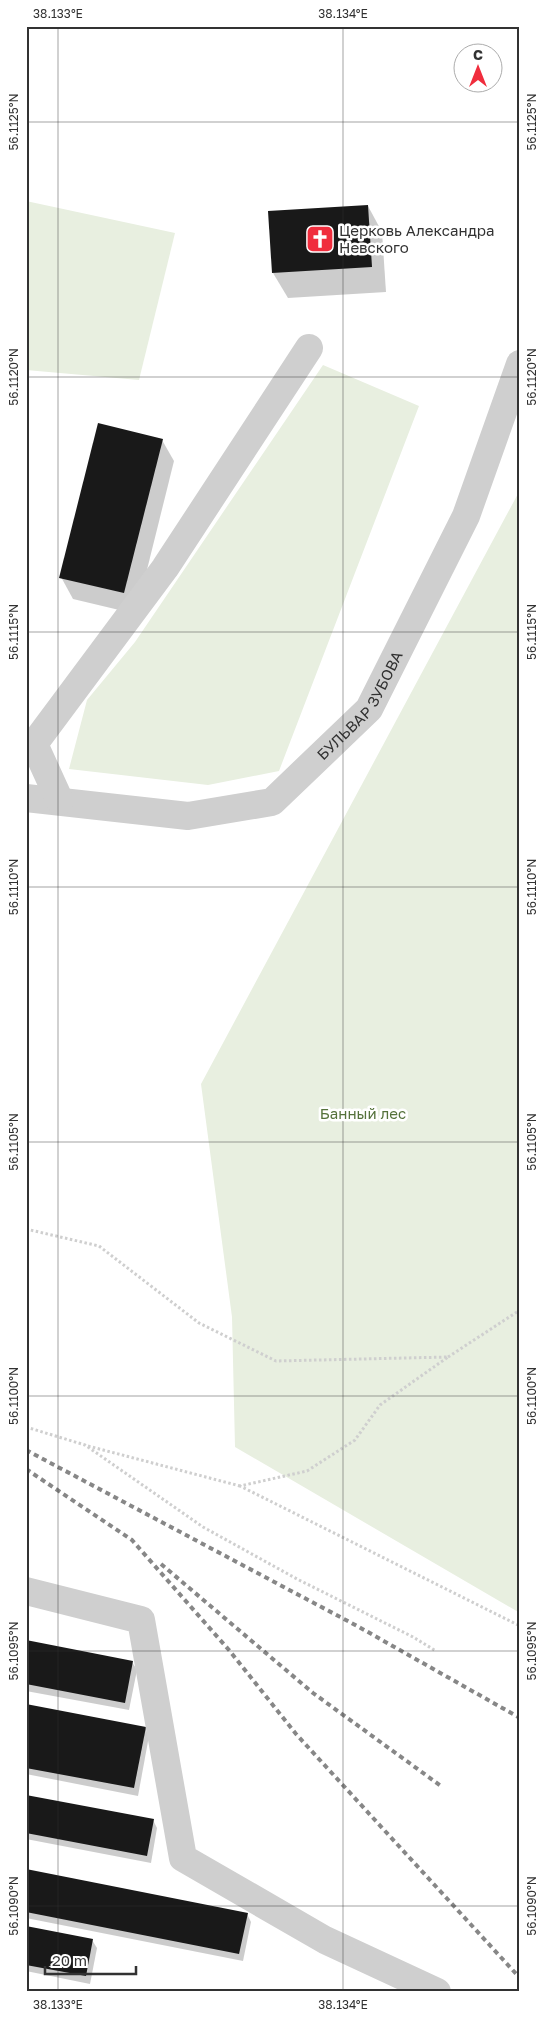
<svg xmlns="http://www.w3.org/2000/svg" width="546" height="2018" font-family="'Golos Text',sans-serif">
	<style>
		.green { fill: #e8efe0 }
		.shadow { fill: #0003 }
		.building { fill: #191919 }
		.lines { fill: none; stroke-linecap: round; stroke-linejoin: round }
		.path { stroke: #cfcfcf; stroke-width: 3; stroke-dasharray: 2.5 2.5; stroke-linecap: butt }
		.minor { stroke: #cfcfcf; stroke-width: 28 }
		.rail { stroke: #878787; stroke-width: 4; stroke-dasharray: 5 4; stroke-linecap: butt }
		.ticks { fill: none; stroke: #323232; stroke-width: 1; stroke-opacity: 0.45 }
		.labels { text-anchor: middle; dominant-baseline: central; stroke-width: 5; stroke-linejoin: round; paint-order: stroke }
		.poi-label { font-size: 15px; fill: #323232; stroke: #fff; text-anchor: start }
		.street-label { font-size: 15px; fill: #323232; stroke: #fff }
		.park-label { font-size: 15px; fill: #55723b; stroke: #fff }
		.neatline { fill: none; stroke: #323232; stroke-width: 2 }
		.ticks-label { font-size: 12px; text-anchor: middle; fill: #323232 }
	</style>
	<rect width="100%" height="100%" fill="#fff"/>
	<!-- green -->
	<g class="green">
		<polygon points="26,201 175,233 139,380 26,370"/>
		<polygon points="323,365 419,406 279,771 208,785 69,769 87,700 135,642"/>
		<polygon points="520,490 520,1613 235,1447 232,1317 201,1084"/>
	</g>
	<!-- shadow -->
	<g class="shadow">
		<polygon points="368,206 382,232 386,292 288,298 273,273"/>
		<polygon points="162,440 174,461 136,614 73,599 61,577"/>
		<polygon points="26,1642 132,1662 137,1670 129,1710 26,1691"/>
		<polygon points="26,1706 145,1728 149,1736 138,1796 26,1774"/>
		<polygon points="26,1796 153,1820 157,1828 151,1863 26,1839"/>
		<polygon points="26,1870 247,1914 251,1922 243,1961 26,1918"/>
		<polygon points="26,1927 92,1940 97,1948 90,1984 26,1971"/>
	</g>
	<!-- building -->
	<g class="building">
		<polygon points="368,205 372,267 272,273 268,211"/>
		<polygon points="98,423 163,439 124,593 59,578"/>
		<polygon points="26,1640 133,1661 125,1703 26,1684"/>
		<polygon points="26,1704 146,1727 134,1788 26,1768"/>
		<polygon points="26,1795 154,1819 147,1856 26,1833"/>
		<polygon points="26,1869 248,1913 239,1954 26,1912"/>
		<polygon points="26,1926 93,1939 86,1976 26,1965"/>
	</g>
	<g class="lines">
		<!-- path -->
		<g class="path">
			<polyline points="26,1229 99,1246 199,1323 276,1361 448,1357 380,1405 355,1440 307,1471 240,1486 520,1626"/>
			<polyline points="448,1357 520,1310"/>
			<polyline points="26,1427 85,1445 203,1527 297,1579 413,1637 436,1651"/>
			<polyline points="88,1446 240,1486"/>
		</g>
		<!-- minor -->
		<g class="minor">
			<path id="s1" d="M26 798 188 816 272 802 369 709 466 516 520 364"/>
			<polyline points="60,801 34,744 165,568 309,348"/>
			<polyline points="26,1591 141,1620 183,1858 325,1940 437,1992"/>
		</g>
		<!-- rail -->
		<g class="rail">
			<polyline points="26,1450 359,1627 520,1718"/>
			<polyline points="26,1469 132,1540 229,1650 296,1734 519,1977"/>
			<polyline points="161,1564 313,1693 441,1786"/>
		</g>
	</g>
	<!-- ticks -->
	<path class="ticks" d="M58 26V1992M343 26V1992M26 122H520M26 377H520M26 632H520M26 887H520M26 1142H520M26 1396H520M26 1651H520M26 1906H520"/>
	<!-- icons -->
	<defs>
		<symbol id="church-square" viewBox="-11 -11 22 22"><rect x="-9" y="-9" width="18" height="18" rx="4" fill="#f02d3d" stroke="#fff"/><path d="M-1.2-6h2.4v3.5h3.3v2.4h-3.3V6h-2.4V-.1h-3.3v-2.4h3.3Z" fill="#fff"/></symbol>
	</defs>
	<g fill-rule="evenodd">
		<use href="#church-square" x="304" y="223" width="32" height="32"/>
	</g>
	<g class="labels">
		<!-- poi labels -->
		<g class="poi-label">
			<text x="339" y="230">Церковь Александра<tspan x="339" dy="17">Невского</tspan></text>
		</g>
		<!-- street labels -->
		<g class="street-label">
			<text stroke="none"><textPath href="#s1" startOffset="380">БУЛЬВАР ЗУБОВА</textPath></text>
		</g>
		<!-- park labels -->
		<g class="park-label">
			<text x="363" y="1113">Банный лес</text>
		</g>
	</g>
	<!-- border -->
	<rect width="546" height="2018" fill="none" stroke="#ffffff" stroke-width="55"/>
	<!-- north arrow -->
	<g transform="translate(478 68)"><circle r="24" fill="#ffffff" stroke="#adadad"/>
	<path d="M0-4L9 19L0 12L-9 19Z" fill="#f02d3d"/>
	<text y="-8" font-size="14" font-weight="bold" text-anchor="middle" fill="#323232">С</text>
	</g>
	<!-- scale -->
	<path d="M45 1966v8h91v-8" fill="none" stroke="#323232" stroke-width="2.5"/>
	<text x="52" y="1966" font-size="15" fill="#323232" stroke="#ffffff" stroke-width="4" paint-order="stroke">20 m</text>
	<rect x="28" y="28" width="490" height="1962" class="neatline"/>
	<g class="ticks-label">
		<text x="58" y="18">38.133°E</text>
		<text x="343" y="18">38.134°E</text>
		<text transform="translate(14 122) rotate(-90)" y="4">56.1125°N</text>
		<text transform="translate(532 122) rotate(-90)" y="4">56.1125°N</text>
		<text transform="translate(14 377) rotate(-90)" y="4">56.1120°N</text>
		<text transform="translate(532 377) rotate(-90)" y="4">56.1120°N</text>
		<text transform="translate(14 632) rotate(-90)" y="4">56.1115°N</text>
		<text transform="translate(532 632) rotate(-90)" y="4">56.1115°N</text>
		<text transform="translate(14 887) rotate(-90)" y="4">56.1110°N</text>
		<text transform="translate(532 887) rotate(-90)" y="4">56.1110°N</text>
		<text transform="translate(14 1142) rotate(-90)" y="4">56.1105°N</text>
		<text transform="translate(532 1142) rotate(-90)" y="4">56.1105°N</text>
		<text transform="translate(14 1396) rotate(-90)" y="4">56.1100°N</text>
		<text transform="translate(532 1396) rotate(-90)" y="4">56.1100°N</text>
		<text transform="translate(14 1651) rotate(-90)" y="4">56.1095°N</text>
		<text transform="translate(532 1651) rotate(-90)" y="4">56.1095°N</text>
		<text transform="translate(14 1906) rotate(-90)" y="4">56.1090°N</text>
		<text transform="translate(532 1906) rotate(-90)" y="4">56.1090°N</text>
		<text x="58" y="2009">38.133°E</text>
		<text x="343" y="2009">38.134°E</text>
	</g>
</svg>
